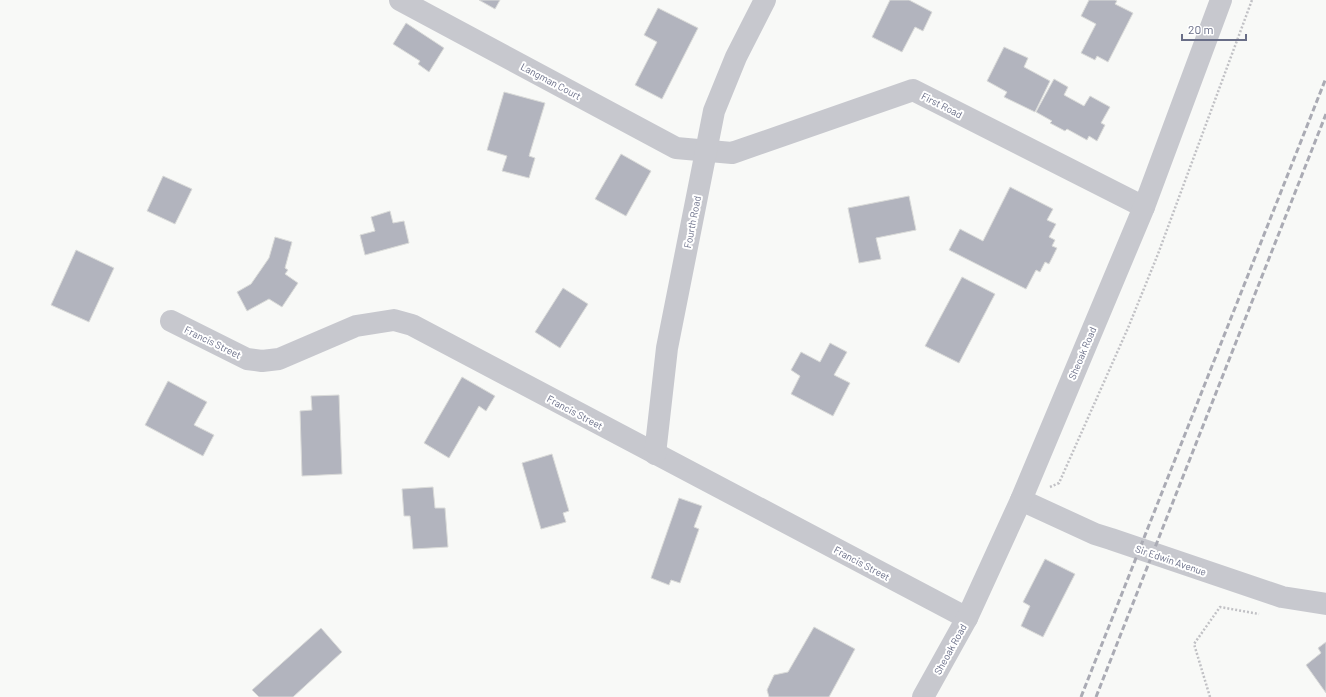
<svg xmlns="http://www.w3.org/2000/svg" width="1326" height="697" font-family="Barlow,sans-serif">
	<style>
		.building { fill: #b2b4be; stroke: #dadbd9 }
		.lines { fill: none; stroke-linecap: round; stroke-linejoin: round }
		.path { stroke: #c1c1c5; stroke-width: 2.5; stroke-dasharray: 2 2; stroke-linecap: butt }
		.minor { stroke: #c7c8ce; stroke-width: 22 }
		.rail { stroke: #aaabb4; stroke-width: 3; stroke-dasharray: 6 3; stroke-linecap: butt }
		.labels { text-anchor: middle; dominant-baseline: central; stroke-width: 4; stroke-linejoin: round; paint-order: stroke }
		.street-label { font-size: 10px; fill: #696e87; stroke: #fff }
	</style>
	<rect width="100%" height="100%" fill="#f8f9f7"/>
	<!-- building -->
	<g class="building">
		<polygon points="479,0 500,0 495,9"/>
		<polygon points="890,0 909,0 932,12 923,31 915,27 902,52 872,37"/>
		<polygon points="1089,0 1115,0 1117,1 1115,4 1133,13 1108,62 1097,56 1095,60 1081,53 1096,24 1081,16"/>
		<polygon points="658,8 698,28 662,99 635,85 657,42 644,35"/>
		<polygon points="406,23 444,48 429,72 418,64 420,61 393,44"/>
		<polygon points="1004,47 1028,58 1024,67 1050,81 1035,112 1004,97 1007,92 987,81"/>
		<polygon points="1054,79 1068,87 1064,95 1084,106 1090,96 1110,107 1101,123 1105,125 1097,141 1089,136 1087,140 1067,129 1065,131 1050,123 1052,121 1036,112"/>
		<polygon points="504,92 545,103 529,156 535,158 529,178 502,171 507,156 487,150"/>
		<polygon points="621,154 651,171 626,216 595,199"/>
		<polygon points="163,176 192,189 175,224 147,211"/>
		<polygon points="1010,187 1053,209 1047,220 1056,224 1049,237 1055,240 1052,246 1057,248 1049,264 1045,262 1040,272 1036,270 1026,289 949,250 960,229 983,241"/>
		<polygon points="909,196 916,230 876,238 881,259 859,263 848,208"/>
		<polygon points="390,211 393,223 404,221 409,243 365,255 360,235 375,231 371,217"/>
		<polygon points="275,237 292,242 285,268 288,270 285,274 298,283 282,307 269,299 247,311 237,292 251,284 269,258"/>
		<polygon points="76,250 114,268 89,322 51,305"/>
		<polygon points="962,277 995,294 959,363 925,346"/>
		<polygon points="563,288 588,304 560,348 535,332"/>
		<polygon points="830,343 847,352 834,375 850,383 833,416 791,394 800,376 791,370 801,352 820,362"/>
		<polygon points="462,377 495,396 486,411 479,406 449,458 424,443"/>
		<polygon points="168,381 207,402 194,425 214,435 203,456 145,425"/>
		<polygon points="339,395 342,474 302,476 300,411 312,410 311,396"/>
		<polygon points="552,454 569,511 563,513 566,522 541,529 522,463"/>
		<polygon points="433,487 435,508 445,508 448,547 413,549 410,516 404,516 402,489"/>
		<polygon points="679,498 702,506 694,527 699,529 680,583 671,580 669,585 651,578"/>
		<polygon points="1045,559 1075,574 1043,637 1021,626 1030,606 1023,602"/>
		<polygon points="814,627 855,649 829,697 769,697 767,690 774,675 788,672"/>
		<polygon points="321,628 342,652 293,697 259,697 252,690"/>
		<polygon points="1326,642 1326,693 1306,665 1321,653 1318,648"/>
	</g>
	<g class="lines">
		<!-- path -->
		<g class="path">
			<polyline points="1050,487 1059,483 1128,328 1158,254 1252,0"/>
			<polyline points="1210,697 1194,644 1220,607 1259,614"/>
		</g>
		<!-- minor -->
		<g class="minor">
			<polyline points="400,0 676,148 732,153 913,90 1144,207"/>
			<polyline points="171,321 247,359 262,361 279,359 356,326 394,320 412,325 967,618"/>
			<polyline points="655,454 667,348 714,111 736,57 765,0"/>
			<polyline points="1021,500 1095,534 1111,539 1282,597 1326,604"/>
			<polyline points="923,697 967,618 1021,500 1144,207 1221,0"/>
		</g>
		<!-- rail -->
		<g class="rail">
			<polyline points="1081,697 1326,78"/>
			<polyline points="1096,697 1326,114"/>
		</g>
	</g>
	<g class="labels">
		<!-- street labels -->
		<g class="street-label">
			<text transform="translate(551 81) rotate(28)">Langman Court</text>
			<text transform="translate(942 105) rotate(27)">First Road</text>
			<text transform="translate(692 222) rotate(-79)">Fourth Road</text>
			<text transform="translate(213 342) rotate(26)">Francis Street</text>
			<text transform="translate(1082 353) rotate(-67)">Sheoak Road</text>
			<text transform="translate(575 412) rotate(28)">Francis Street</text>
			<text transform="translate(1171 560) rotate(19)">Sir Edwin Avenue</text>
			<text transform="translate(862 563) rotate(28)">Francis Street</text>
			<text transform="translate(950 649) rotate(-61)">Sheoak Road</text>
		</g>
	</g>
	<!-- scale -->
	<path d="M1182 34v6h64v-6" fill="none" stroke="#696e87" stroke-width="2"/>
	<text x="1188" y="34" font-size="12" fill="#696e87" stroke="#ffffff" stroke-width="3" paint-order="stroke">20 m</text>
</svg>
